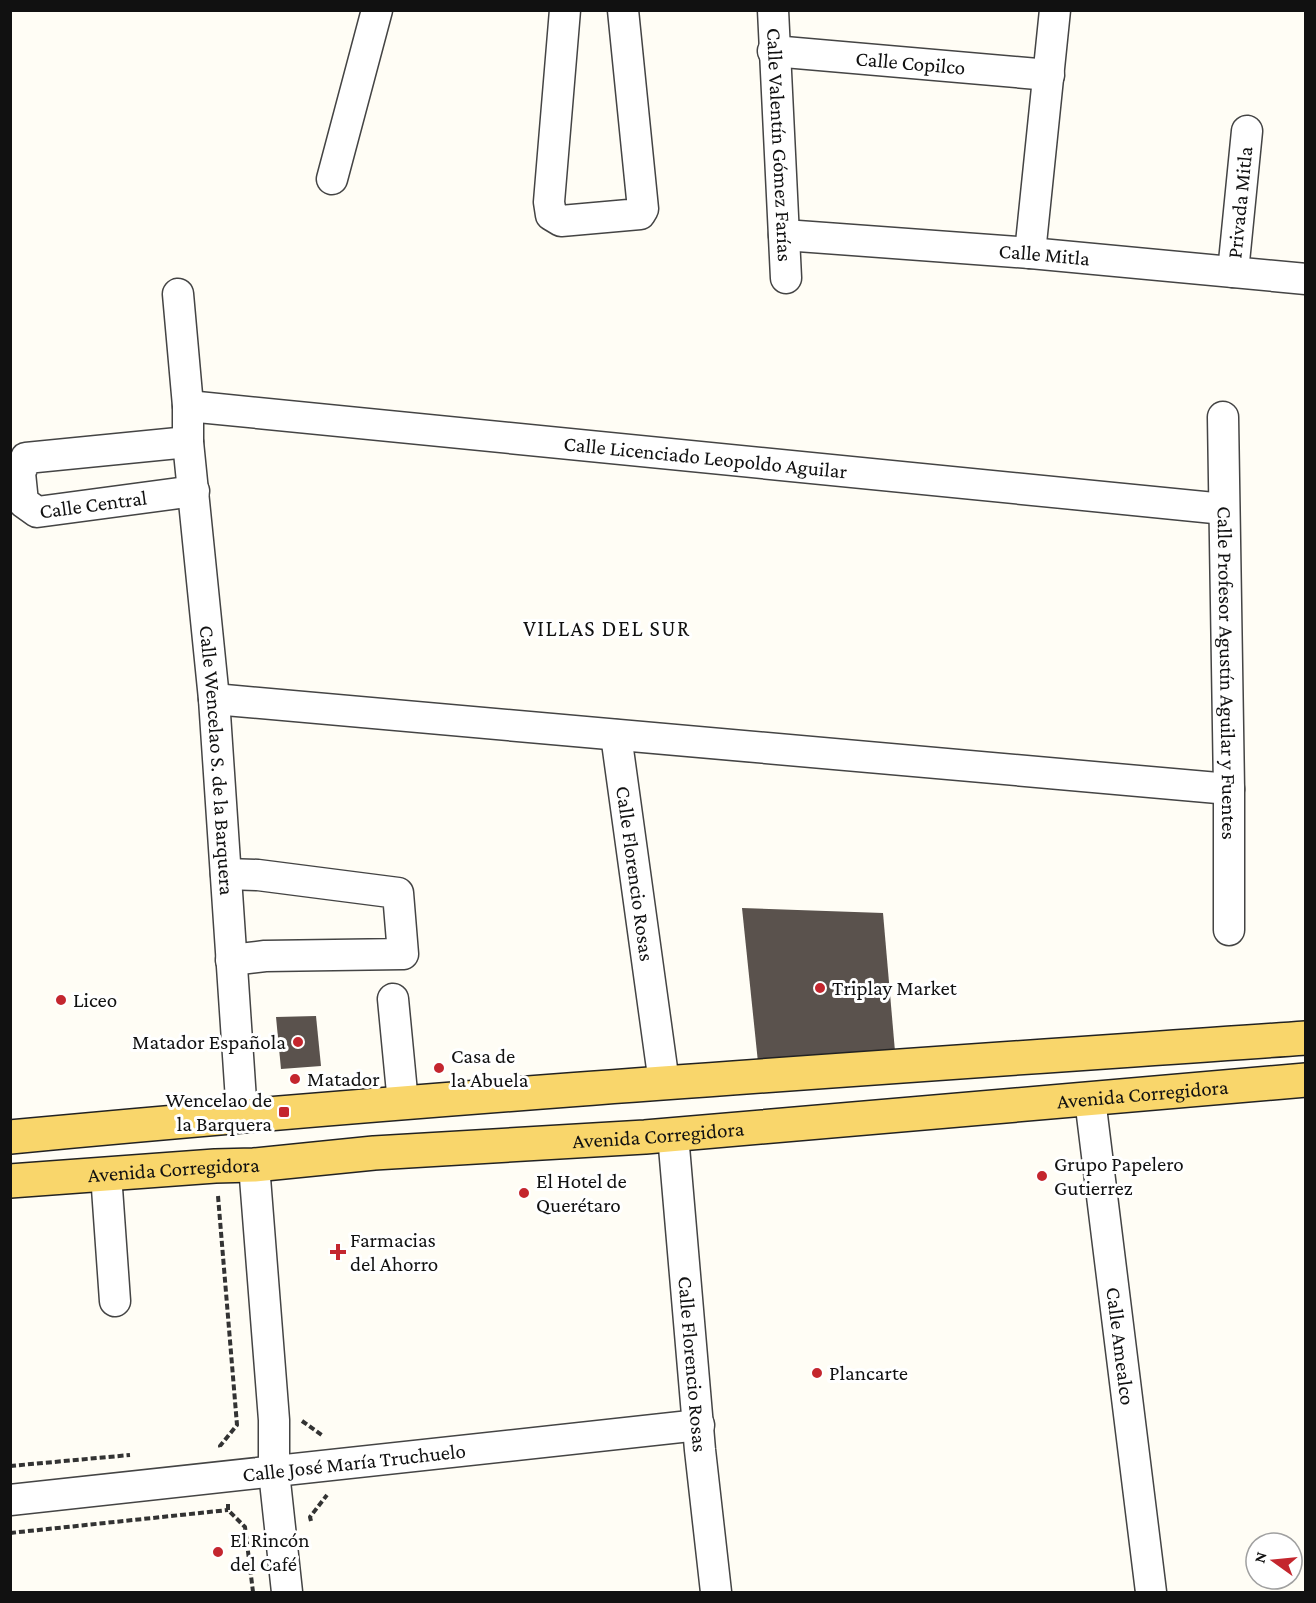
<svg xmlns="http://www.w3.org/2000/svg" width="1316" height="1603" font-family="'Crimson Pro',serif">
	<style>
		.building { fill: #5a524d }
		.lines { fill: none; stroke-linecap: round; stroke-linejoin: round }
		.minor-casing { stroke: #444; stroke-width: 33 }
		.major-casing { stroke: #222; stroke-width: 36 }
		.path { stroke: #333; stroke-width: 4; stroke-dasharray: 6 3; stroke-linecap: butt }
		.minor { stroke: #fff; stroke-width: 30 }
		.major { stroke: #f9d66b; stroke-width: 33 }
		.poi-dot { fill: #c4262e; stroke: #fff; stroke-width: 2 }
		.labels { text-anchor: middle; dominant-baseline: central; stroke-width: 6; stroke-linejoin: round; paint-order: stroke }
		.street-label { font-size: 21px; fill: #111; stroke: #fff }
		.poi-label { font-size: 21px; fill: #111; stroke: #fff; text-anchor: start }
		.neighbourhood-label { font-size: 22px; letter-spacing: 1.5px; fill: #111; stroke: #fff }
	</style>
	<rect width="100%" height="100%" fill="#fffdf5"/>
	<!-- building -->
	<g class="building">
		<polygon points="742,908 883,913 896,1063 759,1072"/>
		<polygon points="316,1016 321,1066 281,1069 276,1017"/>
	</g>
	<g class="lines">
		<defs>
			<g id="minor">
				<polyline points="565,10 549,202 551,215 561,221 640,214 643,209 623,10"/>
				<path id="s1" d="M773 10 786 278"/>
				<path id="s2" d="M773 51 1049 75"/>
				<polyline points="332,179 377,10"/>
				<path id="s3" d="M784 235 1030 253 1306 279"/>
				<polyline points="1030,253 1055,10"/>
				<path id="s4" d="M1233 272 1247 131"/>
				<path id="s5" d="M178 294 188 406V442L214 699 242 1115"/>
				<path id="s6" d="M188 406 1224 509"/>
				<path id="s7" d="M1223 417 1229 789V930"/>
				<path id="s8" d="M188 442 26 458 20 473 23 502 37 512 194 491"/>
				<polyline points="214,699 1229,789"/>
				<path id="s9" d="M616 735 664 1083"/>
				<polyline points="226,874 258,875 398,893 403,954 265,956 231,960"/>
				<polyline points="393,999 403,1103"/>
				<path id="s10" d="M1090 1099 1151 1592"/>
				<path id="s11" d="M673 1135 700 1450 716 1592"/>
				<polyline points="254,1165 274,1420 274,1472 287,1592"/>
				<polyline points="106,1174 115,1301"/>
				<path id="s12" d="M10 1500 699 1425"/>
			</g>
			<g id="major">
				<path d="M10 1137C442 1096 874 1068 1306 1038"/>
				<path id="s13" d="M10 1181 215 1166 254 1165 374 1153 645 1137 1306 1080"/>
			</g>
		</defs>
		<!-- minor casing -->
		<use href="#minor" class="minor-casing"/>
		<!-- major casing -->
		<use href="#major" class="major-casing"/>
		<!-- path -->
		<g class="path">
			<polyline points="218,1196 237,1425 220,1446 221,1449"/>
			<polyline points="302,1421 323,1436"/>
			<polyline points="10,1466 130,1455"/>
			<polyline points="228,1504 228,1510 245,1527 253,1592"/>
			<polyline points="311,1521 310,1517 327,1495"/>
			<polyline points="10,1533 228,1510"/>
		</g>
		<!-- minor -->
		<use href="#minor" class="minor"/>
		<!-- major -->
		<use href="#major" class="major"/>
	</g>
	<!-- markers -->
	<g class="poi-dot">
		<circle cx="820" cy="988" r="6"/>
		<circle cx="61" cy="1000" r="6"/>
		<circle cx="298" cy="1042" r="6"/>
		<circle cx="439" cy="1068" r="6"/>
		<circle cx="295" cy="1079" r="6"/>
		<rect x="278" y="1106" width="12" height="12" rx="3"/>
		<circle cx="1042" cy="1176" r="6"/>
		<circle cx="524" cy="1193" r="6"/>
		<path d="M335 1243h6v6h6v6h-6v6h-6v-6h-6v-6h6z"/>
		<circle cx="817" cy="1373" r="6"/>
		<circle cx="218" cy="1552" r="6"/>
	</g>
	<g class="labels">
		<!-- street labels -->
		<g class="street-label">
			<text stroke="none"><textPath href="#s2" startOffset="138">Calle Copilco</textPath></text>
			<text stroke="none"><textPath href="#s1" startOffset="135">Calle Valentín Gómez Farías</textPath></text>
			<text stroke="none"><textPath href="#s4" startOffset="70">Privada Mitla</textPath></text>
			<text stroke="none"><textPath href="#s3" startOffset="261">Calle Mitla</textPath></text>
			<text stroke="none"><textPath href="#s6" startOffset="520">Calle Licenciado Leopoldo Aguilar</textPath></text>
			<text stroke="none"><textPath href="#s8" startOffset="282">Calle Central</textPath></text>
			<text stroke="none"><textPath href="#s7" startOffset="256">Calle Profesor Agustín Aguilar y Fuentes</textPath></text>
			<text stroke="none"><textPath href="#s5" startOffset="468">Calle Wencelao S. de la Barquera</textPath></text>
			<text stroke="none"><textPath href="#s9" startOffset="140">Calle Florencio Rosas</textPath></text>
			<text stroke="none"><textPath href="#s13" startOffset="1136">Avenida Corregidora</textPath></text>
			<text stroke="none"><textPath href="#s13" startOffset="650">Avenida Corregidora</textPath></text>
			<text stroke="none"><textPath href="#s13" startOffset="164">Avenida Corregidora</textPath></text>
			<text stroke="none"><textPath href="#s10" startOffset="249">Calle Amealco</textPath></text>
			<text stroke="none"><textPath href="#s11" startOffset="230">Calle Florencio Rosas</textPath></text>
			<text stroke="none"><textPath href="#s12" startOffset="346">Calle José María Truchuelo</textPath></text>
		</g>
		<!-- poi labels -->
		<g class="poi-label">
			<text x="832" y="988">Triplay Market</text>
			<text x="73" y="1000">Liceo</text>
			<text x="286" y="1042" text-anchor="end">Matador Española</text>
			<text x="451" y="1056">Casa de<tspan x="451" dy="24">la Abuela</tspan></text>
			<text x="307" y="1079">Matador</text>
			<text x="272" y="1100" text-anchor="end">Wencelao de<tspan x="272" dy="24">la Barquera</tspan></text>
			<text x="1054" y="1164">Grupo Papelero<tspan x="1054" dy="24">Gutierrez</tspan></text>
			<text x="536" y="1181">El Hotel de<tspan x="536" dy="24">Querétaro</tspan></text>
			<text x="350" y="1240">Farmacias<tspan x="350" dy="24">del Ahorro</tspan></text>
			<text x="829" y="1373">Plancarte</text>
			<text x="230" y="1540">El Rincón<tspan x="230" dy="24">del Café</tspan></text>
		</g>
		<!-- neighbourhood labels -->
		<g class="neighbourhood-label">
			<text x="607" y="628">VILLAS DEL SUR</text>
		</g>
	</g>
	<!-- border -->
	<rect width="1316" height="1603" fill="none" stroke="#111111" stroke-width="24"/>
	<!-- north arrow -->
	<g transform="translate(1274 1561) rotate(285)"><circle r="28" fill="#ffffff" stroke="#a0a0a0" stroke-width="1.5"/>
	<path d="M0-4.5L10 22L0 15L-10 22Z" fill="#c4262e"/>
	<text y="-9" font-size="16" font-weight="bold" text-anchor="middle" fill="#111111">N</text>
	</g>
</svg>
